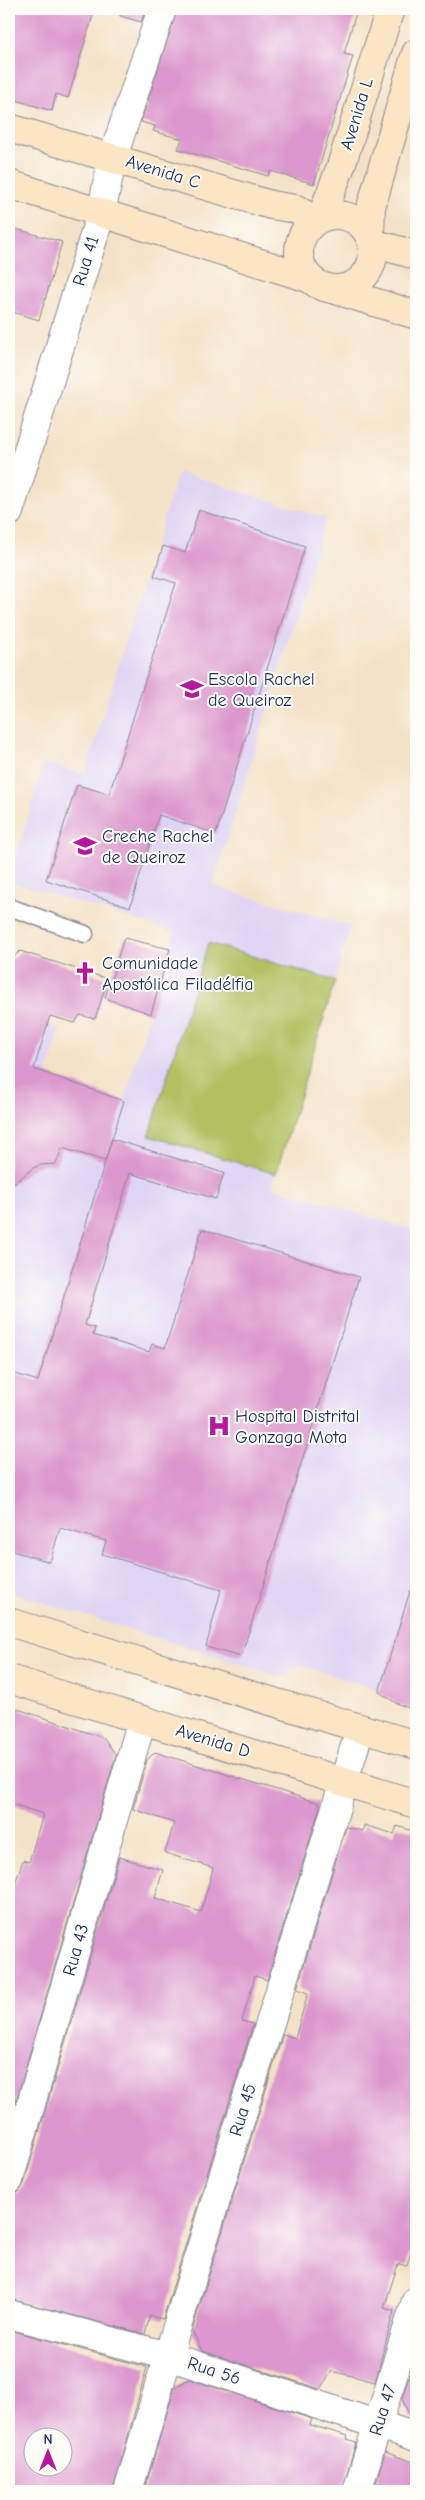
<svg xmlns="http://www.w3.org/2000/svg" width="425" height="2500" font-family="'Comic Neue',sans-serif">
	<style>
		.built { fill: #e0d4f4 }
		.green { fill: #b4c163; stroke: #687860 }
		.building { fill: #dc97ce; fill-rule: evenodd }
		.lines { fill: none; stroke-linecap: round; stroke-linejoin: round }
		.lane-casing { stroke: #888893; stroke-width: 19 }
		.street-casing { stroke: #888893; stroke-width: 30 }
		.secondary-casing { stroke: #888893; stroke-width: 30 }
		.lane { stroke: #fff; stroke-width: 16 }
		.street { stroke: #fff; stroke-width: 28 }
		.secondary { stroke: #fce5c4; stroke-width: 28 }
		.labels { text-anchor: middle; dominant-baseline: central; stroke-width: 4; stroke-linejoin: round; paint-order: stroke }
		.street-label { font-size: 18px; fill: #1b2f5e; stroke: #fdfcf7 }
		.poi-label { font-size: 18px; fill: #1b2f5e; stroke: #fdfcf7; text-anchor: start }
	</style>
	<rect width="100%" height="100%" fill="#fdfcf7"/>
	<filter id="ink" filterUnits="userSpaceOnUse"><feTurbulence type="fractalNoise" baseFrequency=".02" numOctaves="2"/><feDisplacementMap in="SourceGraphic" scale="10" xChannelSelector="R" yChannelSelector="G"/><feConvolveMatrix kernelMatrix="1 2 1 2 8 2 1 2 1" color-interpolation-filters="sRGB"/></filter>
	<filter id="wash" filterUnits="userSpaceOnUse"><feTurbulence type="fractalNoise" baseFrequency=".0096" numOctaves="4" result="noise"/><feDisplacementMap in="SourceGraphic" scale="20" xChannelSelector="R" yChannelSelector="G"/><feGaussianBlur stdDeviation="1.12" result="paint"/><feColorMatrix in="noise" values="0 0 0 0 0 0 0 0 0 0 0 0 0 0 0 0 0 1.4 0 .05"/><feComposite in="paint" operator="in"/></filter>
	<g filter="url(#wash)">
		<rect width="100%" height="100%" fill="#f4e2c8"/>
		<!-- built -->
		<polygon class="built" points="178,472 326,518 213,886 351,926 272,1187 416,1231 416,1711 401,1705 380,1690 299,1665 282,1677 9,1592 9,1014 60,1029 47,1074 124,1101 174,932 9,881 44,763 85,774"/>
		<!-- green -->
		<polygon class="green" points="208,943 335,981 276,1174 149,1136"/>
		<g id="blocks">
			<!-- building -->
			<g class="building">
				<polygon points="9,9 95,9 68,98 56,94 52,111 9,98"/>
				<polygon points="121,9 146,9 141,22 120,16"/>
				<polygon points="177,9 357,9 344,54 353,56 314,184 270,171 268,176 178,149 182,139 153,131 155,126 141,122"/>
				<polygon points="9,227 62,242 39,320 9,311"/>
				<polygon points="199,510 305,546 216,834 159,815 130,907 46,880 77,785 109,794 176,583 154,576 163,546 185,553"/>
				<polygon points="124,938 170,949 151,1014 105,998"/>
				<polygon points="20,951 108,979 95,1019 80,1015 75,1023 50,1016 34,1069 124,1101 105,1161 62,1148 56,1164 41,1165 33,1168 9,1187 9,962"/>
				<polygon points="112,1139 224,1173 216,1199 130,1173 85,1325 95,1328 93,1335 149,1352 152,1344 165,1348 202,1229 359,1277 241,1657 206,1647 221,1590 102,1554 106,1541 60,1528 50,1562 9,1550 9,1372 38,1381"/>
				<polygon points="410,1591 416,1592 416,1711 396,1703 379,1692"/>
				<polygon points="9,1706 104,1738 116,1755 9,2125 9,1882 15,1884 23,1860 29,1862 43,1814 9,1803"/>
				<polygon points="155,1752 319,1803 320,1807 267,1980 255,1976 242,2021 253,2024 163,2319 150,2316 145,2334 9,2299 9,2195 19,2192 24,2184 119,1857 163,1870 155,1898 201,1912 213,1868 165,1853 174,1823 133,1809 147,1760"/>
				<polygon points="364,1825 394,1834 397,1826 416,1832 416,2234 407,2266 398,2264 384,2308 394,2311 375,2382 332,2371 320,2389 202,2351 192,2331 283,2034 295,2038 308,1993 297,1989 346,1827 363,1831"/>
				<path d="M9 2330 147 2367 113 2491H9ZM32 2438H62V2468H32Z"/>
				<polygon points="416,2353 416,2421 411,2419 402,2399"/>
				<polygon points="189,2379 312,2419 310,2425 348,2436 347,2439 356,2442 342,2491 144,2491 175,2387"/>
				<polygon points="385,2452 416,2463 416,2491 401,2491 376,2483"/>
			</g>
		</g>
	</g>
	<g filter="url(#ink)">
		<use href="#blocks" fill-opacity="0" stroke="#888893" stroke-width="1"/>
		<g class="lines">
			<defs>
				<polyline id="lane" points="9,907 85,934"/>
				<g id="street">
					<polyline points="9,512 101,213 113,157 162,9"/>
					<polyline points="9,2180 142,1720"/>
					<polyline points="9,2314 168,2356 416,2437"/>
					<polyline points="128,2491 168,2356 360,1729"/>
					<polyline points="357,2491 416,2301"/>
				</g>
				<g id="secondary">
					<polyline points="9,128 271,205 296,209 315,221"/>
					<polyline points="9,184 308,278"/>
					<circle cx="336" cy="252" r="37"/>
					<polyline points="321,218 341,166 390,9"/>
					<polyline points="370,237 371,207 416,53"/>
					<polyline points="372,243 416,255"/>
					<polyline points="332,289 416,315"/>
					<polyline points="9,1622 416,1745"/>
					<polyline points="9,1679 416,1804"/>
				</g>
			</defs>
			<!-- lane casing -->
			<use href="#lane" class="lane-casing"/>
			<!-- street casing -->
			<use href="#street" class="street-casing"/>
			<!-- secondary casing -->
			<use href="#secondary" class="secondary-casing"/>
			<!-- lane -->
			<use href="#lane" class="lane"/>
			<!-- street -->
			<use href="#street" class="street"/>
			<!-- secondary -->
			<use href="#secondary" class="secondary"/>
		</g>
	</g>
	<!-- icons -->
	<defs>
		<symbol id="school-bare" viewBox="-9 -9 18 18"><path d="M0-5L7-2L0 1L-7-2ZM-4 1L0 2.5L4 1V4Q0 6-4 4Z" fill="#b5179e" stroke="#fdfcf7" stroke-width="2.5" paint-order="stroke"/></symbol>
		<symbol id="church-bare" viewBox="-9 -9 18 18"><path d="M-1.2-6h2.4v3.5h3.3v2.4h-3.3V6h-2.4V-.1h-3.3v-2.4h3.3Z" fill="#b5179e" stroke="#fdfcf7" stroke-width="2.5" paint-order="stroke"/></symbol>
		<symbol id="hospital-bare" viewBox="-9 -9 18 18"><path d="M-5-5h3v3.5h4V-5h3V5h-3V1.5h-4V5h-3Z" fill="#b5179e" stroke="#fdfcf7" stroke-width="2.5" paint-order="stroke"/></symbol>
	</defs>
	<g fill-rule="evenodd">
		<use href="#school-bare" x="176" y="673" width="32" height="32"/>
		<use href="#school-bare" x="69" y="830" width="32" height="32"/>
		<use href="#church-bare" x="69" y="957" width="32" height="32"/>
		<use href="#hospital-bare" x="203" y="1410" width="32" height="32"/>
	</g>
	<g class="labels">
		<!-- street labels -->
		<g class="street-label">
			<text transform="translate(357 114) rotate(-73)">Avenida L</text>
			<text transform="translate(163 172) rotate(17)">Avenida C</text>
			<text transform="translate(86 261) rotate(-73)">Rua 41</text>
			<text transform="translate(213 1741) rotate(17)">Avenida D</text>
			<text transform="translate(76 1950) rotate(-74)">Rua 43</text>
			<text transform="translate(243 2110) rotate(-73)">Rua 45</text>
			<text transform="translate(214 2371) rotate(18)">Rua 56</text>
			<text transform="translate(383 2410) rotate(-73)">Rua 47</text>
		</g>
		<!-- poi labels -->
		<g class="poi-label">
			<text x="208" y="679">Escola Rachel<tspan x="208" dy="21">de Queiroz</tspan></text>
			<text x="102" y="836">Creche Rachel<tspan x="102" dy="21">de Queiroz</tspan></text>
			<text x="102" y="963">Comunidade<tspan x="102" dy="21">Apostólica Filadélfia</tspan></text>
			<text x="235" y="1416">Hospital Distrital<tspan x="235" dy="21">Gonzaga Mota</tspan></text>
		</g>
	</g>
	<!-- margin -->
	<rect width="425" height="2500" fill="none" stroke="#fdfcf7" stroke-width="30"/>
	<!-- north arrow -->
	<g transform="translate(48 2452)"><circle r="24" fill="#fdfcf7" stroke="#a3aaba"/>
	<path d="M0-4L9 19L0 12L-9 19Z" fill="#b5179e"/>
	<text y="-8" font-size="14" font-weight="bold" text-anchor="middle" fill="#1b2f5e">N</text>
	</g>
</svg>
